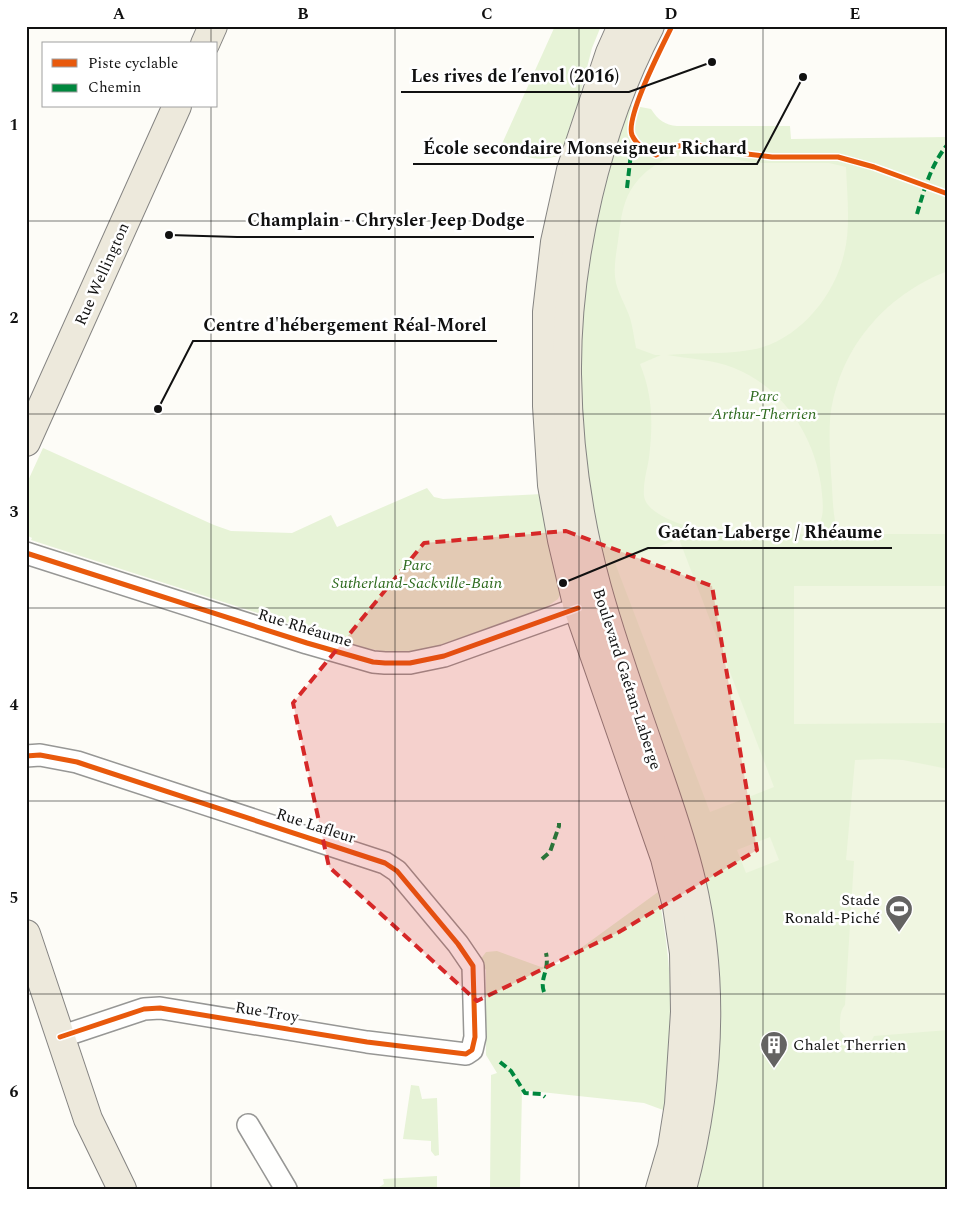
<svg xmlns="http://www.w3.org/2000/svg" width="974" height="1215" font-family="Spectral,serif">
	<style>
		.green { fill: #e7f3d7 }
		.pitch { fill: #f0f6e1 }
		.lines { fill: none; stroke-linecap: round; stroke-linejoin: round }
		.minor-casing { stroke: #979795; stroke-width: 24 }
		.major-casing { stroke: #858482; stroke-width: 30 }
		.minor { stroke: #fffffe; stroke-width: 21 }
		.major { stroke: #ede9dc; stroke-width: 28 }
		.quiet { stroke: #00873e; stroke-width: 4; stroke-dasharray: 8 4; stroke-linecap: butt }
		.cycleway-casing { stroke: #fff; stroke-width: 8 }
		.cycleway { stroke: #e8590c; stroke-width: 5 }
		.marked { fill: #d62828; fill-opacity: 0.2; stroke: #d62828; stroke-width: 4; stroke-dasharray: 10 6; stroke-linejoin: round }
		.grid { fill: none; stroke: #111; stroke-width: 1; stroke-opacity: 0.55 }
		.labels { text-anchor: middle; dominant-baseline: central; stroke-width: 5; stroke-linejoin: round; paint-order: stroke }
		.street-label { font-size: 16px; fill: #111; stroke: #fff }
		.park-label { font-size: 16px; font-style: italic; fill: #2f6b1f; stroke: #fff }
		.poi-label { font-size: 16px; fill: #111; stroke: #fff; text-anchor: end }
		.leader { fill: none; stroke: #111; stroke-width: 2 }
		.callout-dot { fill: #111; stroke: #fff; stroke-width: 2 }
		.callout-label { font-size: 18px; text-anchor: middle; font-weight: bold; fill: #111; stroke: #fff; stroke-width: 5; stroke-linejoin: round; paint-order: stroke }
		.neatline { fill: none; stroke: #111; stroke-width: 2 }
		.grid-label { font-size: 16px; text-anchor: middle; font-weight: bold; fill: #111 }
	</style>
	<rect width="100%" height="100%" fill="#fdfcf7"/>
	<!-- green -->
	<g class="green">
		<path d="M555 26H601L592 48 578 103 562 155C534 163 526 157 501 146Z"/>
		<path d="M630 105 651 109C658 120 665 125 677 126H790L791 139 948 137V1189H695L713 1107 719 1050V1019L622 632 625 631 624 627H621C614 603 605 579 600 555 575 439 573 318 599 202 607 169 619 136 630 105Z"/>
		<polygon points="43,448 214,525 231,531 292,533 331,515 337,527 427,488 434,497 443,499 542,494 561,593 558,599 548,606 426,650 403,654 386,652 366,648 329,636 329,638 326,635 31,540 32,538 26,535 26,485"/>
		<path d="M658 892C669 948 674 1003 670 1061 669 1076 669 1096 663 1110L644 1103 522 1090 520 1189H490L491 1075 497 1073 486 1055V970L480 960 486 952 497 951 541 967 559 964Z"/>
		<polygon points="411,1085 419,1086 422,1099 437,1098 439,1155 435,1156 431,1151 431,1141 403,1139"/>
		<polygon points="437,1176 437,1189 376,1189 384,1184 383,1179"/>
	</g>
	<!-- pitch -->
	<g class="pitch">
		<path d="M687 152 757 163H829L846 167C847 195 851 227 844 254 834 298 796 343 750 350 722 355 694 352 667 355 689 359 712 359 734 368 782 387 814 435 821 485 822 495 824 507 822 516 821 522 818 528 816 534 785 534 754 537 723 534 704 532 647 519 644 496 643 483 647 470 649 458 653 424 653 396 640 364L661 355H655L636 348C634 338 633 328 630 318 626 306 619 295 616 283 613 269 616 255 618 241 620 227 621 213 626 200 636 174 661 158 687 152Z"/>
		<path d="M948 271V534H838C832 514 833 494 831 473 830 456 829 437 830 420 837 351 884 295 948 271Z"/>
		<polygon points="679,539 774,787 710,812 615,563"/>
		<polygon points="794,586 948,586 948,723 794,724"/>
		<path d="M881 759 903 760 948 769V1030L874 1036 872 1040 849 1041 840 1031C840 1023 839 1011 845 1005L854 861 846 860 855 760Z"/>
		<polygon points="770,837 779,860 746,873 737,850"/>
	</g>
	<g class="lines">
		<defs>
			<g id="minor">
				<polyline points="26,553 307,643 373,662 385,663 410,663 444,656 578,608"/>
				<polyline points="26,756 40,755 77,762 385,863 397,871 458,944 473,966 475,1037 472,1050 466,1054 367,1042 160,1008 144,1009 60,1037"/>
				<polyline points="248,1125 286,1189"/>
			</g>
			<g id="major">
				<polyline points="622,26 610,53 571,170 555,242 547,312 547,406 552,485 562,540 578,608 665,858 677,906 684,953 685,1012 679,1104 672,1148 660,1189"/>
				<path d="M650 26C597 127 566 259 567 374 568 445 578 519 597 588 615 653 639 718 661 782 672 814 683 846 691 880 715 982 709 1088 682 1189"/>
				<polyline points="205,44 213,26"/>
				<polyline points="26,442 177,106"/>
				<polyline points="26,934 88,1119 122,1189"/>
			</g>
		</defs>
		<!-- minor casing -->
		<use href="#minor" class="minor-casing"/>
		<!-- major casing -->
		<use href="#major" class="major-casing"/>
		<!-- minor -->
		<use href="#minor" class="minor"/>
		<!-- major -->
		<use href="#major" class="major"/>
		<!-- quiet -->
		<g class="quiet">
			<polyline points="627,188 633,136"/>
			<path d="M917 214C924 190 931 164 948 144"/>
			<polyline points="542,859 550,852 559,826 559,823"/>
			<path d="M544 992C539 978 550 971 546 953"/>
			<polyline points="500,1062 511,1071 525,1093 541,1094 545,1097"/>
		</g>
		<defs>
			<g id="cycleway">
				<path d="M672 26C663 45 625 117 632 135 637 146 646 150 656 155L672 147 692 144 730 152 772 157H838L874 167 948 194"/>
				<polyline points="26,553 307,643 373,662 385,663 410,663 444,656 578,608"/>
				<polyline points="26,756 40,755 77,762 385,863 397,871 458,944 473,966 475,1037 472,1050 466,1054 367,1042 160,1008 144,1009 60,1037"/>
			</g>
		</defs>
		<!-- cycleway casing -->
		<use href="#cycleway" class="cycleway-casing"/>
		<!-- cycleway -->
		<use href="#cycleway" class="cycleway"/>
	</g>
	<!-- marked area -->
	<path class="marked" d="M566 531 712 586 757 850 619 932 477 1001 329 867 293 703 424 543Z"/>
	<!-- grid -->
	<path class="grid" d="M211 26V44M395 26V1189M579 26V1189M763 26V1189M211 106V1189M26 221H948M26 414H948M26 608H948M26 801H948M26 994H948"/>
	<!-- icons -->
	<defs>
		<symbol id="stadium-pin" viewBox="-11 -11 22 30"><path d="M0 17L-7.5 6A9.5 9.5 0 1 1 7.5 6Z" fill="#646362" stroke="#fff"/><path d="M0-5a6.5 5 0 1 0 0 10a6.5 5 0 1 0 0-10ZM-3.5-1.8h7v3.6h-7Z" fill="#fff"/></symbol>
		<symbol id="building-pin" viewBox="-11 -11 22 30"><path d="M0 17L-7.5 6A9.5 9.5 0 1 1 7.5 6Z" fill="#646362" stroke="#fff"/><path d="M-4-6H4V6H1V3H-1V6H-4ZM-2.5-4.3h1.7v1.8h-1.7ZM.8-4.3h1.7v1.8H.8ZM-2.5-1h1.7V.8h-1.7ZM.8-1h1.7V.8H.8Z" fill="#fff"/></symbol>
	</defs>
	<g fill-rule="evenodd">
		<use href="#stadium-pin" x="883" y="893" width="32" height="43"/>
		<use href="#building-pin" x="758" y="1029" width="32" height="43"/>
	</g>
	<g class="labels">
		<!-- street labels -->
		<g class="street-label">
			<text transform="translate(102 274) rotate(-66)">Rue Wellington</text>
			<text transform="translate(305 628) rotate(17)">Rue Rhéaume</text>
			<text transform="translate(627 679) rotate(72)">Boulevard Gaétan-Laberge</text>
			<text transform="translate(316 826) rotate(18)">Rue Lafleur</text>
			<text transform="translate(267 1012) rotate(9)">Rue Troy</text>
		</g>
		<!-- park labels -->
		<g class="park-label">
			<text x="764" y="396">Parc<tspan x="764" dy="18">Arthur-Therrien</tspan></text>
			<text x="417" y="565">Parc<tspan x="417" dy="18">Sutherland-Sackville-Bain</tspan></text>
		</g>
		<!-- poi labels -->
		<g class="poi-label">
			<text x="880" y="900">Stade<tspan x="880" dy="18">Ronald-Piché</tspan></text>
			<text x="793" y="1045" text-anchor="start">Chalet Therrien</text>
		</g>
	</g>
	<!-- callouts -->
	<path class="leader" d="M712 62L629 92H401M803 77L757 164H413M169 235L237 237H534M158 409L193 341H497M563 583L648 548H892"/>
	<g class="callout-dot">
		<circle cx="712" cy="62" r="5"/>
		<circle cx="803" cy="77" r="5"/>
		<circle cx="169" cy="235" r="5"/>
		<circle cx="158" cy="409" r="5"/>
		<circle cx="563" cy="583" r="5"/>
	</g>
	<g class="callout-label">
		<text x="515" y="82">Les rives de l’envol (2016)</text>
		<text x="585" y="154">École secondaire Monseigneur Richard</text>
		<text x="386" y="226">Champlain - Chrysler Jeep Dodge</text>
		<text x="345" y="331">Centre d'hébergement Réal-Morel</text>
		<text x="770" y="538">Gaétan-Laberge / Rhéaume</text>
	</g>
	<!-- border -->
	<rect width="974" height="1215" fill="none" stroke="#ffffff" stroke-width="55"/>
	<!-- legend -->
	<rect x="42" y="42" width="175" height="65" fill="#ffffff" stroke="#a0a0a0"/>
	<rect x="52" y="59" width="25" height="8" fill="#e8590c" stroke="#a0a0a0"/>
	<text x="88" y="68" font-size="15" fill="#111111">Piste cyclable</text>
	<rect x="52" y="84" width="25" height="8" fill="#00873e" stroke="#a0a0a0"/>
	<text x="88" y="92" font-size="15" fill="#111111">Chemin</text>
	<rect x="28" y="28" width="918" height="1160" class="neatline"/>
	<g class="grid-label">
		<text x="119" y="19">A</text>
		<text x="303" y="19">B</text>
		<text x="487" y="19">C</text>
		<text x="671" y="19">D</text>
		<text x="855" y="19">E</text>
		<text x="14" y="130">1</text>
		<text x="14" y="323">2</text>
		<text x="14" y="517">3</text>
		<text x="14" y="710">4</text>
		<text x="14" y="903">5</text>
		<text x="14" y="1097">6</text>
	</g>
</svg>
